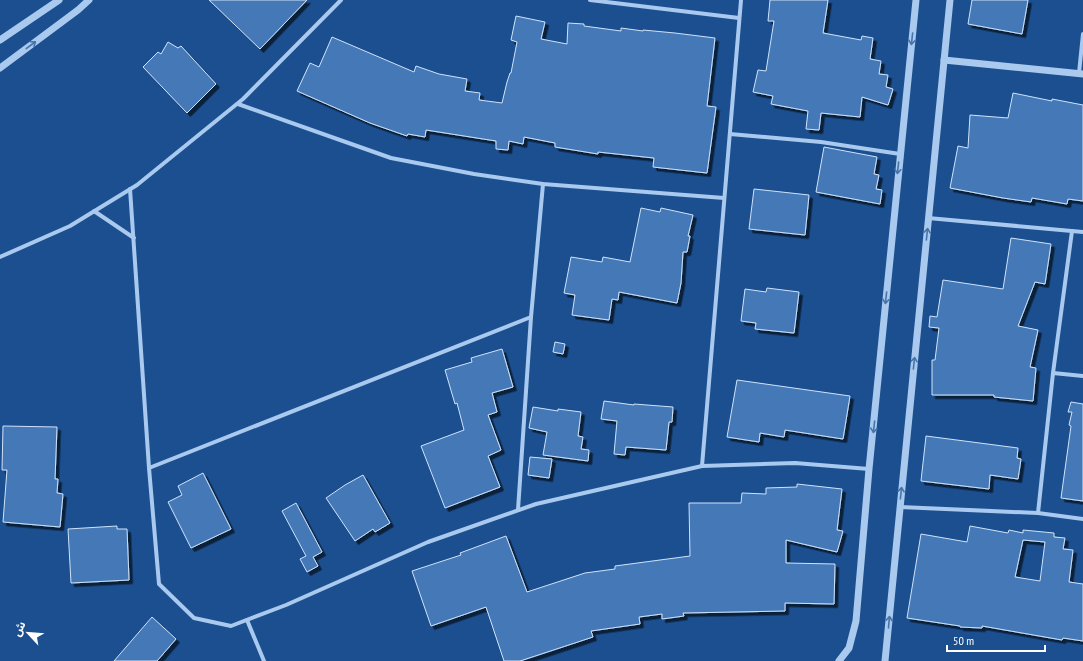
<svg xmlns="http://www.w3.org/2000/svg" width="1083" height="661" font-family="'PT Sans Narrow','Noto Sans Arabic',sans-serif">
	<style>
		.building { fill: #4478b7; stroke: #cfe3fa; fill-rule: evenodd; filter: url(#shadow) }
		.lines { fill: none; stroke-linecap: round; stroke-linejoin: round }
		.minor { stroke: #a9c9ee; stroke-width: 4 }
		.tertiary { stroke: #a9c9ee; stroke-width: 7 }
		.oneway { stroke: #4674ac }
	</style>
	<defs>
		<filter id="shadow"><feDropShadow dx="3.5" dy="3.5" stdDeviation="0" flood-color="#0009"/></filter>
	</defs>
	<rect width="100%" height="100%" fill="#1b4f8f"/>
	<!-- building -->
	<g class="building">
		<polygon points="209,0 307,0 260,49"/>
		<polygon points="770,0 828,0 823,33 861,40 862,36 873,38 870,59 881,61 879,74 888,75 886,87 893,89 888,105 862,97 860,117 821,113 819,130 806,129 808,111 771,104 773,96 753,92 758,70 766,71 774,21 768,21"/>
		<polygon points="972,0 1028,0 1022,34 968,24"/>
		<polygon points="516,16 545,22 541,39 567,44 568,23 584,24 584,26 621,31 621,28 643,31 643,30 675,33 715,38 707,106 716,107 707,173 653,167 654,158 598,152 598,154 555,147 555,143 524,137 523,144 509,141 508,150 496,149 496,141 426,130 425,137 408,134 407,136 370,123 297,91 310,63 319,67 332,37 414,72 416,66 439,74 467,79 465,91 480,93 479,100 502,103 507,82 510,73 511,73 517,42 511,40"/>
		<polygon points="168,42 178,48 181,46 216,84 187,113 143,67 158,52 161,54"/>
		<polygon points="1013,93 1052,101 1052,99 1083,105 1083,201 1068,199 1067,204 1032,198 1031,202 1003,198 950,188 958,146 968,148 970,115 1008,118"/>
		<polygon points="824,147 877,157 874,174 879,175 876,189 882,190 880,204 816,192"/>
		<polygon points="754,189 809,195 805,235 749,229"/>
		<polygon points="641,208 660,212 661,208 693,215 688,236 690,236 687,252 683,252 681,283 677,303 619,292 618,300 612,299 609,320 572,315 575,295 564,293 571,257 602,262 603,257 630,262"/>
		<polygon points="1011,238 1051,244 1045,284 1035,282 1018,326 1038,330 1030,367 1036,368 1033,401 994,397 994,395 932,395 932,360 935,360 939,328 929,327 930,316 937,317 943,280 1003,289"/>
		<polygon points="767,288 799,292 794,333 755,329 756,323 741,321 745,289 766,292"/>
		<polygon points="555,342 565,344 563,354 553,352"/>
		<polygon points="502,349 513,387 492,393 497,412 488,415 501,450 488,456 500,487 445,508 421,446 464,430 457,403 455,404 445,370 472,362 471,358"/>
		<polygon points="737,380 850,396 843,439 785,430 784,437 760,433 759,442 727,437"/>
		<polygon points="604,401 634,405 634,404 673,407 672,422 669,422 666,450 626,447 625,455 614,454 617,421 601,419"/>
		<polygon points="1071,402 1083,404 1083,501 1061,498 1071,426 1069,425 1072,412 1068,412"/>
		<polygon points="533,407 558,411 558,409 581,412 578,436 583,437 581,449 589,450 588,461 543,455 547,432 529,428"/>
		<polygon points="3,426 57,427 55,479 58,479 57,493 63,494 60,527 3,522 7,470 2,470"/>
		<polygon points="926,436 1018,448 1017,458 1021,459 1018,479 990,475 989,489 921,481"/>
		<polygon points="530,457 552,459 549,478 528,475"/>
		<polygon points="203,473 231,529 191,548 168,502 182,495 178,486"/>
		<polygon points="363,475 390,523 375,532 373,529 355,541 326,498 345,485"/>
		<polygon points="797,484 842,489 837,530 843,531 837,552 786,540 786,563 835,564 834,604 785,603 785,611 683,613 684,616 662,619 662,614 639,617 640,624 591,631 593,637 520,661 504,661 486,607 431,626 412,571 461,555 460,553 506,536 527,592 585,573 615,569 615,566 690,556 689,503 741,503 742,493 766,494 766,488 797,487"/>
		<polygon points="296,503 322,552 313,557 318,566 307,572 300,559 306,556 282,511"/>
		<polygon points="117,526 117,529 127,529 129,580 71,583 68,529"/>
		<path d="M970 526 1008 533 1009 530 1023 533V530L1054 533V537L1065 538 1063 549 1073 550 1069 582 1083 584V641L1063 638 1062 640 982 626V628L960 627V626L907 618 921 534 967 542ZM1023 540 1045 542 1040 581 1015 577Z"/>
		<polygon points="152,617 176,639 157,661 114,661"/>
	</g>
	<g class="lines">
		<!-- minor -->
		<g class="minor">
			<polyline points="590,0 739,18"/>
			<polyline points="1079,73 1083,34"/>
			<polyline points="238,104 391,158 474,174 543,184 724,198"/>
			<polyline points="730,134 821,142 900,154"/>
			<polyline points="130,189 149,468 159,584 194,618 231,626 286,605 428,542 536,504 702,466 795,463 869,469"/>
			<polyline points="94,211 134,238"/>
			<polyline points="928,218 1083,232"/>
			<polyline points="0,257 70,226 137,185 243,99 341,0"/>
			<polyline points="1053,373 1072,231"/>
			<polyline points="702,466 741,0"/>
			<polyline points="149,468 531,317"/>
			<polyline points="900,507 1038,513 1083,519"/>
			<polyline points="518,510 531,317 543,184"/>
			<polyline points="1038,513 1053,373 1083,376"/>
			<polyline points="247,620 264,661"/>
		</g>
		<!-- tertiary -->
		<g class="tertiary">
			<polyline points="0,40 59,0"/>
			<polyline points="944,60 1083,74"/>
			<polyline points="0,68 78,10 89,0"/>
			<polyline points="839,661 849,648 856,621 869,469 916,0"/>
			<polyline points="885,661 950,0"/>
		</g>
	</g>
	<!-- one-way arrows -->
	<defs><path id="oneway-shaft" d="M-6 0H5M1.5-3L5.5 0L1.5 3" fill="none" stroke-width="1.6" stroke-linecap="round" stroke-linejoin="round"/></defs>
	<g class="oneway">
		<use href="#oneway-shaft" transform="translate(912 39) rotate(96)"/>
		<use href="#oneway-shaft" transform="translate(31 45) rotate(-37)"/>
		<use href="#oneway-shaft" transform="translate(898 168) rotate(96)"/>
		<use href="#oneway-shaft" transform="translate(927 234) rotate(-84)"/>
		<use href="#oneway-shaft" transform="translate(886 298) rotate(96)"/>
		<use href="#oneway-shaft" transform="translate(914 363) rotate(-84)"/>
		<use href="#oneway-shaft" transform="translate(874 427) rotate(96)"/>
		<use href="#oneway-shaft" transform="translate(901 493) rotate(-84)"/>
		<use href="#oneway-shaft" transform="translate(889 622) rotate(-85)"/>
	</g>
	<!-- north arrow -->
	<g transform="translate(28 633) rotate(296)" stroke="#1b4f8f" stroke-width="3" paint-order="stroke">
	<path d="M0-3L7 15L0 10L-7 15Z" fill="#ffffff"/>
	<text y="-6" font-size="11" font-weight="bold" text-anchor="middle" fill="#ffffff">ش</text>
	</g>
	<!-- scale -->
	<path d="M947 645v6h98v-6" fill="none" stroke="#ffffff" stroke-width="2"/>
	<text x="953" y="645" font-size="12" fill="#ffffff" stroke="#1b4f8f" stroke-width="3" paint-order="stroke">50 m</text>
</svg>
